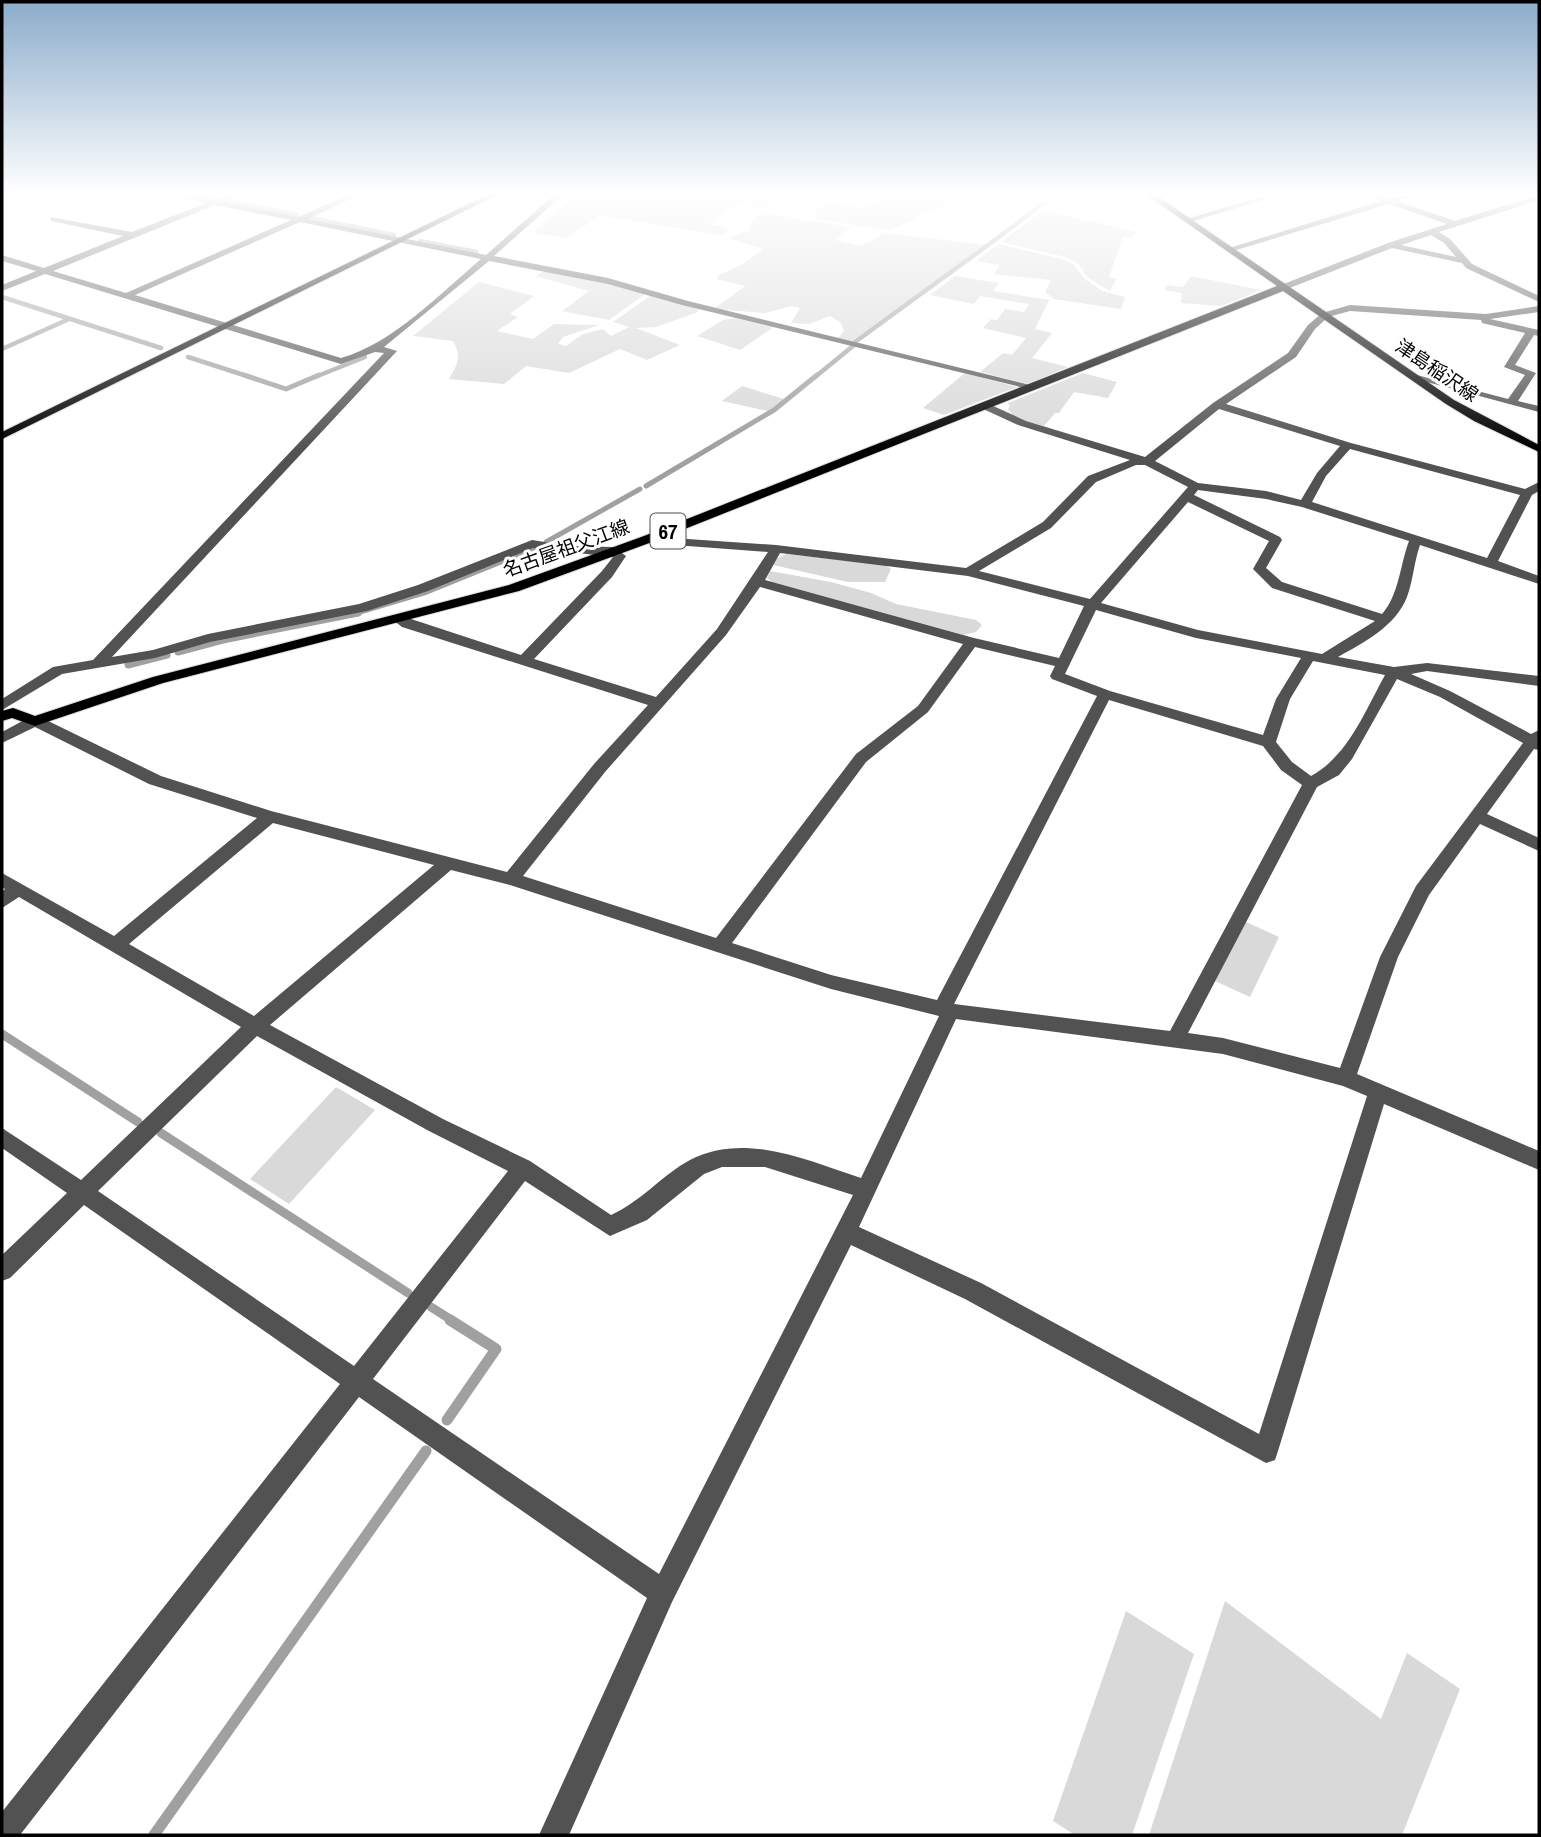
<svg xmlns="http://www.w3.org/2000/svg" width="1541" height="1837" font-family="'Archivo Narrow','Noto Sans JP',sans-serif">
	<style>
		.green { fill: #d9d9d9 }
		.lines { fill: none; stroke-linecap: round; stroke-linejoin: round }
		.stream-far4 { stroke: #a0a0a0; stroke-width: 4.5 }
		.stream-far3 { stroke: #a0a0a0; stroke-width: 5 }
		.stream-far2 { stroke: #a0a0a0; stroke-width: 7 }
		.stream-far1 { stroke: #a0a0a0; stroke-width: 9 }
		.stream { stroke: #a0a0a0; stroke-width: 11 }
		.major-casing { stroke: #dbdbdb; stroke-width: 2 }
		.minor { fill: #525252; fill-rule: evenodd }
		.major { fill: #000; fill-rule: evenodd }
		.labels { text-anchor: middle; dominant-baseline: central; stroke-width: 6; stroke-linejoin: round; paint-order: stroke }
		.far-street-label { font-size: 19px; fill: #000; stroke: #fff }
		.shield { fill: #fff; stroke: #4c4c4c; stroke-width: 2 }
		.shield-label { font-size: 21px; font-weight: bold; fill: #000 }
	</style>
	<rect width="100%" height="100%" fill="#fff"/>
	<!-- green -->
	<g class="green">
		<polygon points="576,193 622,199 636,193 784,193 761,208 737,203 709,224 731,229 722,235 600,216 566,238 533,233"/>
		<polygon points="873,193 959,193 954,199 890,231 813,218 816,215 815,211 828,202 864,208 878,200 866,197"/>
		<polygon points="1043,210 1137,232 1131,238 1123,237 1109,277 1116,279 1110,291 1087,277 1078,263 1065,257 1001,242"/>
		<polygon points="763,213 851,227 835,240 862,246 884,233 987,245 851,342 838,338 844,331 840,322 830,316 809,324 791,323 800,308 792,306 765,313 714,309 745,286 717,279 719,275 743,264 763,249 728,238 749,230 752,220"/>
		<polygon points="999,244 1062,259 1074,265 1084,278 1102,291 1125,297 1121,309 1054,299 1045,292 1051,280 994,274 1000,265 976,261"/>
		<polygon points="547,269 648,292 609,320 562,311 589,291 536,276"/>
		<polygon points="955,276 999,283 993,291 1049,300 1035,329 1052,333 1032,358 1068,367 1028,384 980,372 1003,353 1012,355 1026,338 983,328 991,319 997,320 1005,309 1024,312 1029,304 980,296 974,304 930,295"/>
		<polygon points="1191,276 1261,290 1221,306 1181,303 1182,293 1165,290 1167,285 1183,287"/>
		<path d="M479 282 534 296 510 314 518 317 497 331 533 339 554 324 599 325 563 337 558 344 566 346 583 334 603 329 611 336 629 327 613 322 653 294 698 309V312L656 327 636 328 680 345 647 360 620 349 569 373 526 366 504 384 449 379C458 363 462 357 453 341L413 336Z"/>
		<polygon points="735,318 774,327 740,350 697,336 723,320"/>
		<polygon points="965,373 1017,387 944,415 923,408"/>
		<polygon points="1083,373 1117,382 1108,398 1074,392 1059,413 1055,413 1044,426 1015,418 1008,409 1010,406 1008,403"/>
		<polygon points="742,386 784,399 768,411 722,401"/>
		<polygon points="786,554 885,565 891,569 885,582 848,582 773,565 776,559"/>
		<polygon points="770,571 831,582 871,593 896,604 976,620 982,625 976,632 964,635 772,582 767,578"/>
		<polygon points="1244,921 1279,937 1250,997 1215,981"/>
		<polygon points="336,1087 375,1110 289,1204 250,1179"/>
		<polygon points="1225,1601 1381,1719 1407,1653 1460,1689 1402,1835 1149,1835"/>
		<polygon points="1126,1611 1194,1654 1132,1835 1075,1835 1053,1821"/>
	</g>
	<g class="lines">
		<!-- stream-far4 -->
		<g class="stream-far4">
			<polyline points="187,193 210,197"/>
			<polyline points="1157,193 1161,196"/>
			<polyline points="227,201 297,215"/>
			<polyline points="311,218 394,235"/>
			<polyline points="420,241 476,252"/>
			<polyline points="991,243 1053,196"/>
			<polyline points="2,297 161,348"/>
			<polyline points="855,342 988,245"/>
			<polyline points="2,349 69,319"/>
			<polyline points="188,357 250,377"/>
			<polyline points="315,377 365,357"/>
			<polyline points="815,377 853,346"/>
		</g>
		<!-- stream-far3 -->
		<g class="stream-far3">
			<polyline points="244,375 286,389 319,375"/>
			<polyline points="646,486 774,410 817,375"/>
			<polyline points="546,542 640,489"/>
			<polyline points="350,615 427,592 533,549"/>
		</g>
		<!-- stream-far2 -->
		<g class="stream-far2">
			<polyline points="178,652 223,640 358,613"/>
			<polyline points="128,665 167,655"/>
		</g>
		<!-- stream-far1 -->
		<g class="stream-far1">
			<polyline points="2,1034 138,1122"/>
			<polyline points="161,1133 408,1293"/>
			<polyline points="431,1307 453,1321"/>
		</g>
		<!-- stream -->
		<g class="stream">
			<polyline points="447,1420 496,1349 450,1320"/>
			<polyline points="154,1835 426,1451"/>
		</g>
		<defs>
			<g id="major">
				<polygon points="491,193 501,193 2,439 2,432"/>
				<polygon points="1144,193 1153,193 1454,400 1539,445 1539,452 1474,421 1446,404 1283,291 652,542 519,591 163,683 35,726 12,718 2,721 2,711 13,708 35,716 153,677 509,585 644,536 1277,286"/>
			</g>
		</defs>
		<!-- major casing -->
		<use href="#major" class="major-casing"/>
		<!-- minor -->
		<g class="minor">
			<path d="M166 193C182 193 197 200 213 199 222 199 231 193 241 193L223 201 298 217 353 193H363L308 219 486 255 556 193H565L494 256 608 278 688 301 1038 387 1033 390 682 305 608 284 489 261 384 347 397 351 112 657 153 650 208 634 359 604 418 585 532 540 569 546 613 547 626 556 612 577 534 659 656 697 717 629 768 552 648 543 644 542V536L776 545 966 568 1043 522 1088 476 1130 460 1018 425 981 408V404H989L1026 421 1145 457 1213 403 1288 353 1308 325 1322 313 1350 305 1486 314 1539 306V312L1490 319 1539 330V336L1534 335 1515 365 1536 373 1518 401 1539 406V412L1412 378 1417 375 1508 399 1525 375 1504 367 1525 333 1482 323 1481 320 1350 311 1328 317 1315 329 1296 357 1226 404 1351 443 1525 489 1539 482V491L1532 495 1498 561 1539 576V584L1420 545C1414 562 1413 581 1407 597 1396 626 1363 643 1338 657L1394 667 1427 663 1539 676V686L1427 671 1411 674 1450 691 1531 734 1539 730V750L1534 749 1487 814 1539 838V851L1480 824 1429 895 1398 957 1357 1074 1539 1151V1170L1384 1104 1278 1451 1275 1460 1266 1463 965 1299 851 1245 672 1602 569 1835H539L647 1598 359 1397 20 1835H2V1812L340 1384 84 1205 10 1278 2 1281V1255L67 1193 2 1148V1128L81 1180 241 1027 19 897 2 908V892L5 889 2 887V873L114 936 257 818 149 784 35 727 2 743V732L30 717H40L161 776 271 811 507 872 594 764 648 705 402 627 393 620 395 617H405L521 655 602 571 613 557 533 548 428 591 367 611 210 642 155 658 62 674 2 710V699L53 667 93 660 384 353 375 352 341 364 45 274 2 291V285L36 271 2 261V255L44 268 123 236 51 221V217L132 232 206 203ZM215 205 291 220 126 293 53 271ZM300 222 481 259C441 293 392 344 341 358L135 295ZM1219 409 1340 446 1317 473 1301 500 1266 491 1198 483 1155 461ZM1350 449 1520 495 1487 558 1312 502 1326 476ZM1136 465H1145L1188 487 1090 599 979 571 1051 528 1096 482ZM1198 490 1266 499 1302 507 1409 541C1400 565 1399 595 1382 614L1282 582 1266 568 1282 540 1280 537 1194 495ZM1188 502 1269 541 1253 569 1272 588 1375 621 1322 654 1198 630 1101 603ZM780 553 968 576 1084 606 1059 658 974 638 765 580ZM760 587 963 644 918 706 856 754 716 938 523 876 605 772 726 635ZM1096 610 1196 638 1301 658 1276 699 1263 735 1110 691 1065 674ZM975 647 1055 666 1050 676 1052 679 1097 696 937 1000 831 975 732 943 866 762 928 712ZM1313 661 1385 675C1365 711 1348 756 1311 776L1292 762 1276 742 1290 699ZM1397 679 1440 697 1523 743 1416 886 1380 957 1340 1068 1223 1038 1188 1033 1317 787 1339 775 1352 759ZM1109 700 1263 746 1281 770 1302 785 1170 1031 954 1004ZM273 823 434 865 254 1016 129 944ZM451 870 510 885 831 989 939 1016 861 1178C808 1161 745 1131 690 1160 662 1175 642 1201 611 1215L530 1161 443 1119 270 1025ZM956 1019 1223 1054 1343 1086 1367 1096 1259 1434 981 1283 859 1227ZM257 1036 429 1131 508 1171 354 1366 98 1191ZM722 1167H765L853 1195 659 1574 373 1379 525 1181 610 1236 647 1220 704 1174Z"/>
			<polygon points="1274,193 1286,193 1190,222 1183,220"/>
			<path d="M1362 193C1372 193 1382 199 1391 198 1401 197 1409 193 1420 193L1397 201 1455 221 1539 195V200L1439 232 1450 239 1472 264 1539 296V302L1466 268 1462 263 1392 248 1287 289H1281V285L1388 243 1447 224 1389 204 1233 251 1226 249 1381 201ZM1431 235 1444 243 1456 257 1401 245Z"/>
		</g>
		<!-- major -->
		<use href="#major" class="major"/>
	</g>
	<!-- sky -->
	<linearGradient id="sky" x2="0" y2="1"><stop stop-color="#8baccb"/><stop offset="0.43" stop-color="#fff"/><stop offset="1" stop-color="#fff" stop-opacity="0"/></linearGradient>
	<rect width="1541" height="450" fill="url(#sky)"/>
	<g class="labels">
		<!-- far-street labels -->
		<g class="far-street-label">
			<text transform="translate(1437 370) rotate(34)">津島稲沢線</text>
			<text transform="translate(566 548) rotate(-20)">名古屋祖父江線</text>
		</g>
		<!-- shield labels -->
		<rect class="shield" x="650.5" y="513.5" width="35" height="35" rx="5"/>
		<g class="shield-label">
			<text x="668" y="531">67</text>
		</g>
	</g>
	<!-- border -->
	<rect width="1541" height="1837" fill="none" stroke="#000000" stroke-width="7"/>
</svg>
